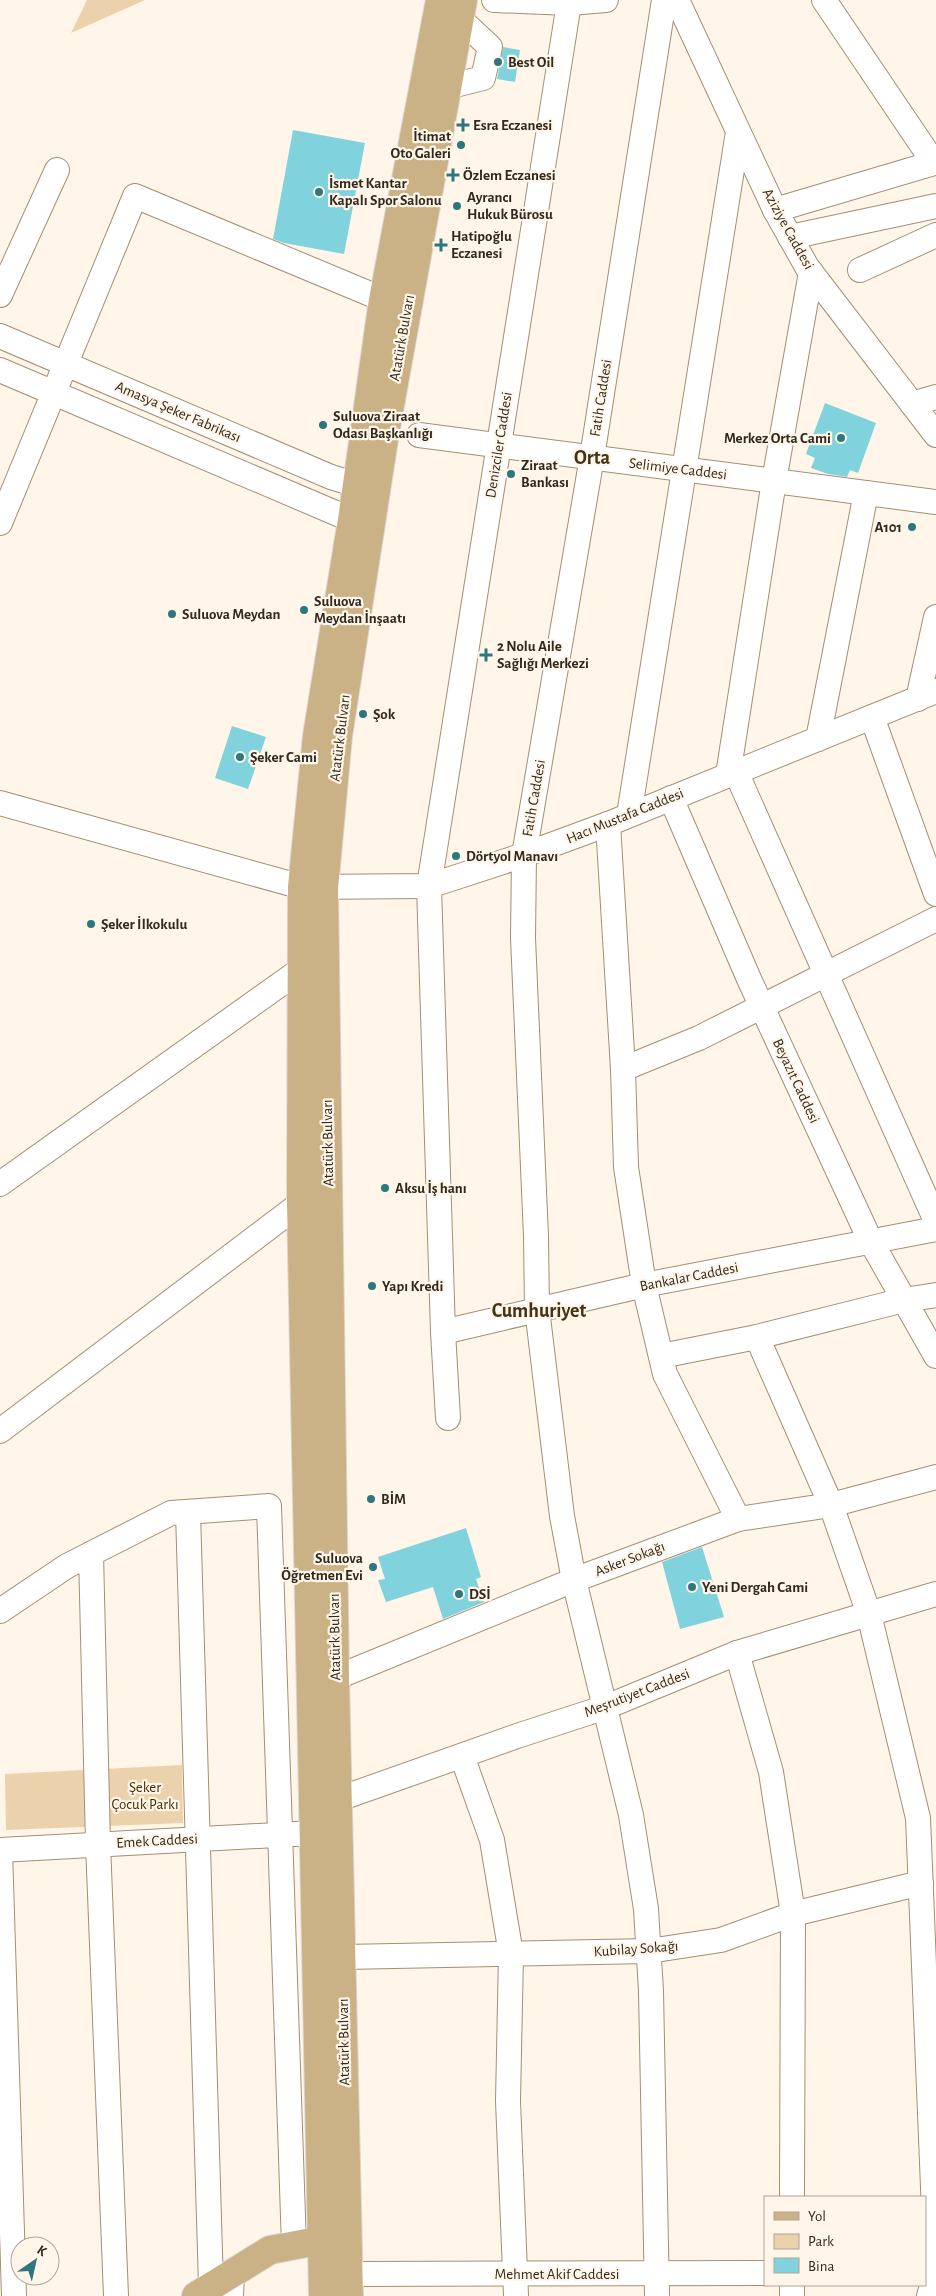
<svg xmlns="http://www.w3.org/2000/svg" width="936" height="2296" font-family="'Alegreya Sans',sans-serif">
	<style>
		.green { fill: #ebd2ac }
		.building { fill: #80d3dc }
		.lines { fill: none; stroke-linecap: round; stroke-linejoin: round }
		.minor-casing { stroke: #a38f71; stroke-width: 26 }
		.major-casing { stroke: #dad8d6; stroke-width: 30 }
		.minor { stroke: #fff; stroke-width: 24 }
		.major { stroke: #cbb286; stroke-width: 28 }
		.poi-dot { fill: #2f777e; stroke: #fff6e9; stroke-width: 2 }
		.labels { text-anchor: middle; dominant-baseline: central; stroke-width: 4.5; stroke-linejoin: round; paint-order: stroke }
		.poi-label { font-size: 15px; font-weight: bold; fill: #31291d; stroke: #fff6e9; text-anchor: start }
		.street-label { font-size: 15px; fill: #31291d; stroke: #fff6e9 }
		.park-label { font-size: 15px; fill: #462e00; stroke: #fff6e9 }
		.district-label { font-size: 20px; font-weight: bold; fill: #433216; stroke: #fff6e9 }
	</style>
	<rect width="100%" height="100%" fill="#fff6e9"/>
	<!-- green -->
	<g class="green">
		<polygon points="87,0 145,0 71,33"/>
		<polygon points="182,1765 183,1823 6,1830 5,1774"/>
	</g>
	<!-- building -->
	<g class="building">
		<polygon points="503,47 520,50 515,82 497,79"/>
		<polygon points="293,130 365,143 344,254 284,243 273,239"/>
		<polygon points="825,403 876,423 858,473 850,470 847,477 828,474 811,468 815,458 806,454"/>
		<polygon points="232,726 266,737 248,789 215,778"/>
		<polygon points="466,1528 481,1577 476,1579 484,1602 443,1619 433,1587 386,1602 378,1580 385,1579 378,1557"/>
		<polygon points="702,1547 724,1617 680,1629 662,1562"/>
	</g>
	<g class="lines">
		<defs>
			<g id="minor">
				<polyline points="494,0 569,3 606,0"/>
				<polyline points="677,0 775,210 807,267 936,435"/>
				<polyline points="447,87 483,78 490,47 460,19"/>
				<polyline points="775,210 934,163 824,0"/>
				<polyline points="790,237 936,206"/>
				<polyline points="860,270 936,235"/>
				<polyline points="0,295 57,170"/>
				<polyline points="0,336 331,477 357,485"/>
				<polyline points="0,370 352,520"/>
				<polyline points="912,404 936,397"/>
				<polyline points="419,435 936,502"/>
				<polyline points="0,523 135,196 399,306"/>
				<polyline points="918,699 936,617"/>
				<polyline points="872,717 936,894"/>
				<polyline points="818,739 866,493"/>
				<polyline points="736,772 936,1221"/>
				<polyline points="728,775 774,481 811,272"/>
				<polyline points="671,798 749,979 870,1240 936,1356"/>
				<polyline points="0,803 302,887 429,886 524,855 608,824 936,691"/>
				<polyline points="629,815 738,132"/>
				<polyline points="608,824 623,1069 626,1167 644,1285 665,1374 738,1519"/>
				<polyline points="623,1069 699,1038 936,919"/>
				<polyline points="0,1184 303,968"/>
				<polyline points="443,1332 644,1285 936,1229"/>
				<polyline points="757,1337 831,1505 869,1614 918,1818 936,2261"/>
				<polyline points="661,1356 757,1337 904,1300 936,1295"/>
				<polyline points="448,1418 443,1332 429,886 569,3"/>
				<polyline points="0,1431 301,1203"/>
				<polyline points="188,1512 211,2286"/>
				<polyline points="91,1554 98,1844 116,2296"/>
				<polyline points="0,1611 67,1566 171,1513 269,1506 294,2246"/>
				<polyline points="737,1653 771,1772 793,1914 792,2197"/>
				<polyline points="335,1678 574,1580 738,1519 831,1505 936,1477"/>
				<polyline points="462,1756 492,1840 511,1954 508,2101 516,2296"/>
				<polyline points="339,1799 517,1736 606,1707 737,1653 936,1594"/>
				<polyline points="0,1850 14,2296"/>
				<polyline points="0,1850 313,1833"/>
				<polyline points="343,1957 649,1951 721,1940 793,1914 921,1883"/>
				<polyline points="349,2274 765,2273"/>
				<polyline points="792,2285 792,2296"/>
				<polyline points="231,2296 232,2274"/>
				<polyline points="657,2296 651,1991 646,1909 631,1815 574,1580 562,1516 537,1309 536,1236 523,938 524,855 592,457 664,0"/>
				<polyline points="929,2296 936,2273"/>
			</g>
			<g id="major">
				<polyline points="196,2296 270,2250 322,2240 339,2241"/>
				<polyline points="323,2296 301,1203 302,887 317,736 352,520 383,300 440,0"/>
				<polyline points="349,2296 335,1678 324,888 338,736 385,433 463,0"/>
			</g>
		</defs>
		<!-- minor casing -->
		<use href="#minor" class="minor-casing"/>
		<!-- major casing -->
		<use href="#major" class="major-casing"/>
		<!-- minor -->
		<use href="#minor" class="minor"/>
		<!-- major -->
		<use href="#major" class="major"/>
	</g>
	<!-- markers -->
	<g class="poi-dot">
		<circle cx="498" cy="62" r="5"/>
		<path d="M460.5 117.5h5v5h5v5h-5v5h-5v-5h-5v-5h5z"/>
		<circle cx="461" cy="145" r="5"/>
		<path d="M450.5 167.5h5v5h5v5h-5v5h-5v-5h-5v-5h5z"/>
		<circle cx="319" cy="192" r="5"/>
		<circle cx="457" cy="206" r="5"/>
		<path d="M438.5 237.5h5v5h5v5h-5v5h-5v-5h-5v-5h5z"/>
		<circle cx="323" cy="425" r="5"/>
		<circle cx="841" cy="438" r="5"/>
		<circle cx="511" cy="474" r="5"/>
		<circle cx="912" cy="527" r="5"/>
		<circle cx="304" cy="610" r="5"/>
		<circle cx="172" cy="614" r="5"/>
		<path d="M483.5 647.5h5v5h5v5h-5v5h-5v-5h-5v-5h5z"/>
		<circle cx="363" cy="714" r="5"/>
		<circle cx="240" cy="757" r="5"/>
		<circle cx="456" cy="856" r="5"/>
		<circle cx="91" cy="924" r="5"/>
		<circle cx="385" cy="1188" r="5"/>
		<circle cx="372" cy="1286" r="5"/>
		<circle cx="371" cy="1499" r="5"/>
		<circle cx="373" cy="1567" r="5"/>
		<circle cx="692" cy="1587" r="5"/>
		<circle cx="459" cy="1594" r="5"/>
	</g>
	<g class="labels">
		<!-- poi labels -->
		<g class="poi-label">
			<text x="508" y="62">Best Oil</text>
			<text x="473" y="125">Esra Eczanesi</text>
			<text x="451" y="136" text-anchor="end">İtimat<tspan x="451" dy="17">Oto Galeri</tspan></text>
			<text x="463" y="175">Özlem Eczanesi</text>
			<text x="329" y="183">İsmet Kantar<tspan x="329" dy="17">Kapalı Spor Salonu</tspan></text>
			<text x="467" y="197">Ayrancı<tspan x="467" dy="17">Hukuk Bürosu</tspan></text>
			<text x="451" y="236">Hatipoğlu<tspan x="451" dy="17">Eczanesi</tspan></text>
			<text x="333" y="416">Suluova Ziraat<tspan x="333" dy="17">Odası Başkanlığı</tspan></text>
			<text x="831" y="438" text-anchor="end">Merkez Orta Cami</text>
			<text x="521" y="465">Ziraat<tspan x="521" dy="17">Bankası</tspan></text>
			<text x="902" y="527" text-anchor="end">A101</text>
			<text x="314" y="601">Suluova<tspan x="314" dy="17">Meydan İnşaatı</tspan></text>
			<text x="182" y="614">Suluova Meydan</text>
			<text x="497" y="646">2 Nolu Aile<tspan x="497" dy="17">Sağlığı Merkezi</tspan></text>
			<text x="373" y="714">Şok</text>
			<text x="250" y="757">Şeker Cami</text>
			<text x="466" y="856">Dörtyol Manavı</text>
			<text x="101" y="924">Şeker İlkokulu</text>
			<text x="395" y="1188">Aksu İş hanı</text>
			<text x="382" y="1286">Yapı Kredi</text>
			<text x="381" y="1499">BİM</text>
			<text x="363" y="1558" text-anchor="end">Suluova<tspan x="363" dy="17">Öğretmen Evi</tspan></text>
			<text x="702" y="1587">Yeni Dergah Cami</text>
			<text x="469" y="1594">DSİ</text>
		</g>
		<!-- street labels -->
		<g class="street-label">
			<text transform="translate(788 229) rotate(61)">Aziziye Caddesi</text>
			<text transform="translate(402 338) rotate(-80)">Atatürk Bulvarı</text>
			<text transform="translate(601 398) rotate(-81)">Fatih Caddesi</text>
			<text transform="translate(178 412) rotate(23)">Amasya Şeker Fabrikası</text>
			<text transform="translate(499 445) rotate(-81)">Denizciler Caddesi</text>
			<text transform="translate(678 469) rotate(7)">Selimiye Caddesi</text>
			<text transform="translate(340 738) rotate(-83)">Atatürk Bulvarı</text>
			<text transform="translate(534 798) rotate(-80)">Fatih Caddesi</text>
			<text transform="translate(625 816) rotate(-22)">Hacı Mustafa Caddesi</text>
			<text transform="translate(796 1081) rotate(65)">Beyazıt Caddesi</text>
			<text transform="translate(328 1143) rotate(-91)">Atatürk Bulvarı</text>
			<text transform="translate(689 1277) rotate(-11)">Bankalar Caddesi</text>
			<text transform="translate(630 1559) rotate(-21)">Asker Sokağı</text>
			<text transform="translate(335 1637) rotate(-91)">Atatürk Bulvarı</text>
			<text transform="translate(637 1693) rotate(-21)">Meşrutiyet Caddesi</text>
			<text transform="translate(157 1841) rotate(-3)">Emek Caddesi</text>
			<text transform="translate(636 1949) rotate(-4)">Kubilay Sokağı</text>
			<text transform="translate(344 2042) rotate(-91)">Atatürk Bulvarı</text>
			<text x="557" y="2274">Mehmet Akif Caddesi</text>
		</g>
		<!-- park labels -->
		<g class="park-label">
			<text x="145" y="1787">Şeker<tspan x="145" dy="17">Çocuk Parkı</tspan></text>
		</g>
		<!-- district labels -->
		<g class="district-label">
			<text x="592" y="458">Orta</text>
			<text x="539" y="1311">Cumhuriyet</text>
		</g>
	</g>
	<!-- legend -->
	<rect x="764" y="2196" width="162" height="90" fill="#fff6e9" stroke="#ada497"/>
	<rect x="774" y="2212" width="25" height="8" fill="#cbb286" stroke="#ada497"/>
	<text x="808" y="2221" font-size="15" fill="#31291d">Yol</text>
	<rect x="774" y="2234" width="25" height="15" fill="#ebd2ac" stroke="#ada497"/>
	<text x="808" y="2246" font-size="15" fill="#31291d">Park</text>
	<rect x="774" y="2258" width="25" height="15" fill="#80d3dc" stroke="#ada497"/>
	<text x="808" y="2271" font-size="15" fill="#31291d">Bina</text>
	<!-- north arrow -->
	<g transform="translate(35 2261) rotate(34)"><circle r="24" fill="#fff6e9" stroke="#ada497"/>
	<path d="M0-4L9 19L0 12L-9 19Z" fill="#2f777e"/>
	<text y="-8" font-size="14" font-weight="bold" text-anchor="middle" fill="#31291d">K</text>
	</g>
</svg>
